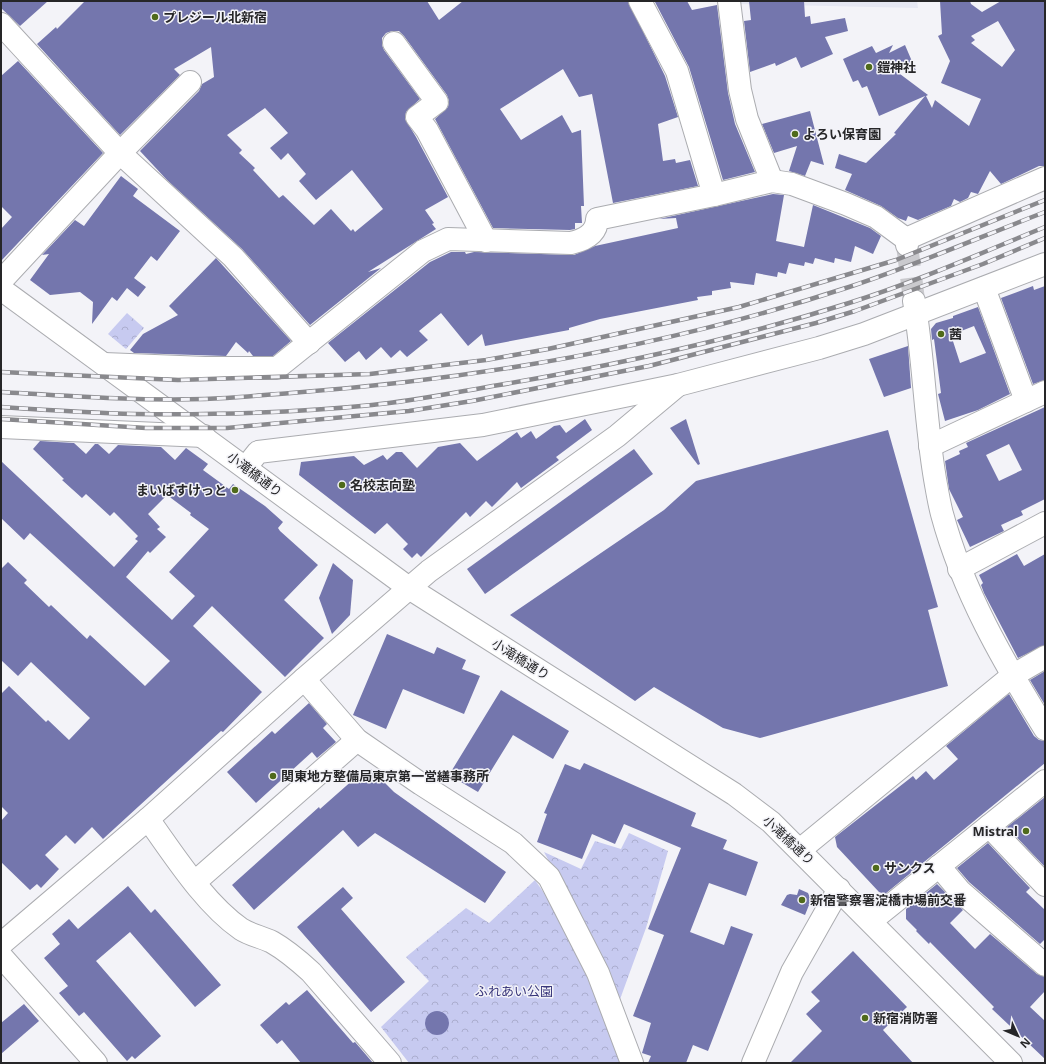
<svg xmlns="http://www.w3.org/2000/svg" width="1046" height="1064" font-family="'Noto Sans','Noto Sans JP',sans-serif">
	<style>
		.built { fill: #e5e7f2 }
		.forest { fill: url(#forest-crowns) }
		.building { fill: #7476ad; fill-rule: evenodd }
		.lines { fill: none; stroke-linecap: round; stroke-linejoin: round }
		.minor-tunnel { stroke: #cacace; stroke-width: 22; stroke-dasharray: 22 11; stroke-linecap: butt }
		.minor-casing { stroke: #abacb0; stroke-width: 24 }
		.minor { stroke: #fff; stroke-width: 22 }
		.rail-casing { stroke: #89898d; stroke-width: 4.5 }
		.rail { stroke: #f3f3f8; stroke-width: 3; stroke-dasharray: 9; stroke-linecap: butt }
		.poi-dot { fill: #4f6a1b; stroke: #f3f3f8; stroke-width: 1.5 }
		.labels { text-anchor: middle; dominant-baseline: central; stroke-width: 3; stroke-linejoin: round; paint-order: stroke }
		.poi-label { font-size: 13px; font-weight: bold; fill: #262628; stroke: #f3f3f8; text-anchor: start }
		.street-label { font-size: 13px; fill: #262628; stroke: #f3f3f8 }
		.park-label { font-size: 13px; fill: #39367b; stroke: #f3f3f8 }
	</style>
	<defs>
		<pattern id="forest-crowns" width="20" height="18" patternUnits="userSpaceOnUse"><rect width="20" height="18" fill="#c7caf0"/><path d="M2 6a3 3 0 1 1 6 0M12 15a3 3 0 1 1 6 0" fill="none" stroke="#abadce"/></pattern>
	</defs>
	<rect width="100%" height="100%" fill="#f3f3f8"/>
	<!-- built -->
	<polygon class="built" points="737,1 917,1 918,8 737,4"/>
	<!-- forest -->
	<g class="forest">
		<polygon points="127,313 144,328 126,349 108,334"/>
		<polygon points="629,833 668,851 646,928 619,1002 565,891 544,852 581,869 595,841 621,849"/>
		<polygon points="535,880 544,893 591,980 622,1063 409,1063 381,1027 429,981 406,957 466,908 489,923"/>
	</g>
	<!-- building -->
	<g class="building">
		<polygon points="1,1 48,1 20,26 1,8"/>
		<path d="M85 1H427L439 20 463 1H628L665 76 678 117 658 124 663 161 675 159 676 163 690 160 698 186 613 203 592 94 579 97 563 69 500 109 521 140 562 115 572 133 581 130 584 206H581L582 223H575V229L570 230 493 228 435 119 448 107 449 101 447 95 404 36 399 31H392L386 33 382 38V45L384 50 420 99 406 112 405 119 416 137 448 197 425 210 434 223 432 224 436 229 368 272 381 268 310 325 242 249 167 180 140 151 199 91 202 84 214 77 211 47 174 69 180 75 120 135 37 44 56 27 57 29ZM265 108 288 133 270 148 281 160 288 153 306 174 299 181 316 200 352 170 383 209 355 232 353 229 351 231 331 209 314 225 283 195 279 198 253 170 255 168 239 153 242 150 227 135Z"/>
		<polygon points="657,1 687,1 692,10 717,5 728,93 735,124 755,172 723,180 689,67 655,2"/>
		<polygon points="749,1 804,1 805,17 810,16 811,24 845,18 848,31 825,37 833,54 801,68 796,57 776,66 775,63 750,72 744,21 751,20"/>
		<path d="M940 1H970L971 4 982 12 1001 1H1045V166H1039L1001 184 990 171 978 194 971 192 968 198 960 202 954 199 951 206 918 220 908 216 906 221 898 218 881 206 845 190 852 174 835 168 839 154 866 163 896 134 894 133 925 96 879 116 867 86 862 88 858 80 853 82 843 59 872 46 876 53 893 45 889 53 905 45 917 73 884 61V62L928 95 926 96 932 108 935 100 969 126 981 99 941 83 950 61 938 36 942 34ZM998 21 1015 50 1002 67 971 43 975 40 971 36Z"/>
		<polygon points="18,61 103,153 1,261 1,229 12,217 1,206 1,76"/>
		<polygon points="810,111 824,165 811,161 805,176 789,171 797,146 774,153 762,124"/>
		<polygon points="121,176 138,189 133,196 180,231 157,261 151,256 134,278 146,287 138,297 127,288 117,301 112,297 92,324 93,302 80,292 50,295 30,280 49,254 42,255 75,220 84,226"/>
		<polygon points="773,194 784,195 776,241 804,247 813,205 870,228 881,236 873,254 855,246 851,262 835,258 834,263 815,258 813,264 805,262 804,266 789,263 786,274 778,272 777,277 756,273 754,285 730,282 731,288 712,291 712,295 697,297 698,300 600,319 569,328 569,330 485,346 482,334 468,346 441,313 419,331 428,340 407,357 400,350 391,358 381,347 366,360 359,351 345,362 328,343 430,262 451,252 465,252 466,254 474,252 574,255 595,246 678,228 676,218 659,219"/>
		<polygon points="216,258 291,341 273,356 253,356 249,351 248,353 236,342 226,356 134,353 130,350 143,334 178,315 169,306"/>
		<polygon points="1033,286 1034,290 1045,286 1045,380 1033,384 1001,298"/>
		<path d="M978 307 1010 394 978 410 945 421 938 394 941 393 934 339 932 340 931 329 936 323 953 318V316ZM974 326 986 353 960 363 951 335Z"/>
		<polygon points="908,346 911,388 884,397 869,359"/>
		<path d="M1045 407V499L1021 511 1023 515 1001 525 1004 531 970 547 957 520 963 517 949 489 945 461 960 454 959 451 968 447 966 443ZM1009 444 1022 470 999 481 986 455Z"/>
		<polygon points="585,419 592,430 556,457 559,460 521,488 517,482 492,507 486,501 470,517 466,512 421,557 417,553 412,558 403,549 408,544 387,523 375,534 299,475 301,462 354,456 364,465 383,455 387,460 396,452 402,452 417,468 438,447 460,443 477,461 517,432 521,438 531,431 536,439 554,426 560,425 566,433"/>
		<polygon points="686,419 700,464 698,465 670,428"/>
		<polygon points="888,430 938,607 928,610 948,686 760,738 723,728 654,687 635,701 510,615 664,510 696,481"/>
		<path d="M40 441 74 443 86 454 95 444H98L109 454 118 445 161 447 175 460 186 448 208 464 203 470 229 489 233 484 265 506 283 522 278 528 280 531 318 565 284 600 324 638 285 677 212 606 193 626 262 692 223 732 221 731 103 839 92 827 75 844 66 835 45 855 59 869 41 888 37 884 30 890 1 862V821L8 813 1 806V694L9 686 46 722 48 720 69 740 90 718 31 662 18 676 1 660V569L8 562 27 580 24 583 49 607 51 605 87 639 90 635 145 686 170 661 30 533 24 540 1 518V461L114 567 138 541 135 539 138 536 114 512 110 516 86 494 82 498 62 480 64 479 33 449ZM167 495 191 513 190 515 209 529 169 572 195 596 172 620 126 577 148 551 150 553 166 537 157 529 160 527 148 514Z"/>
		<polygon points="634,449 653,474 485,594 467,569"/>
		<polygon points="1017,554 1024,566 1045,554 1045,645 1018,658 984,593 981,585 983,583 979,575"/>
		<polygon points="333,563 353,580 350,615 332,634 319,598"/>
		<polygon points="387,634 434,654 437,647 466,660 462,669 480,676 464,714 403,689 386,729 353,715"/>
		<polygon points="1045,671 1045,705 1030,680"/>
		<polygon points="501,690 569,731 553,759 513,735 478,792 449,775"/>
		<polygon points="1009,694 1034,736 1039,740 1045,741 1045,763 885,894 879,892 837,847 835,837 913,776 916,780 926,771 934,780 958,759 946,746"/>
		<polygon points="309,703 327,724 323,728 336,742 317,758 312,752 256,803 227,772 272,731 275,734"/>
		<polygon points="584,763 696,813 691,826 727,840 723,849 758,862 746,896 709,883 690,932 724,945 731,926 753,934 708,1051 693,1045 686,1063 648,1063 651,1056 642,1053 651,1023 633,1016 664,935 648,929 681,848 624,824 615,844 592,834 582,859 537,842 547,814 544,813 565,764 580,770"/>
		<polygon points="371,769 394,792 506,872 485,903 375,833 358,847 343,830 254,910 232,885 319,807 320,809 363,771"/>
		<polygon points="1045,797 1045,867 1007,827"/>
		<polygon points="988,843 1030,888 1026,892 1045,910 1045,939 1040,944 969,882 957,868"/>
		<polygon points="937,884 963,910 950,923 975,949 990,934 1037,974 1045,977 1045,991 1030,1007 1045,1021 1045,1059 992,1009 994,1007 930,942 929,944 916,931 917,930 906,919 906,909"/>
		<polygon points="128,886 151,913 155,909 221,985 195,1007 130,932 96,961 161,1036 135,1059 132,1056 127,1061 84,1012 79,1016 59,993 68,986 44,958 60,944 52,934 69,919 78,929"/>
		<polygon points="343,887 353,898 341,909 405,982 371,1012 297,927"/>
		<polygon points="799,889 808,893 811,900 805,915 781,905 787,895 790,894 797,895"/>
		<polygon points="853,951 907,1007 883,1030 913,1063 790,1063 822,1031 806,1014 820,1001 811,992"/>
		<polygon points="307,990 353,1043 355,1042 373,1063 301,1063 282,1040 277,1044 260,1025 286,1002 289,1005"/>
		<polygon points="24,1004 39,1021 1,1054 1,1023"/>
		<circle cx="437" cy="1023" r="12"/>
	</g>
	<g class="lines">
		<!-- minor-tunnel -->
		<polyline class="minor-tunnel" points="907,245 914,300"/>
		<defs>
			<g id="minor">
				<polyline points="640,1 677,71 714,195"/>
				<polyline points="729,1 740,90 747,119 772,181"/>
				<polyline points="1,24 120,153 233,257 309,343"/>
				<polyline points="394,43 437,102 417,117 427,130 486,241"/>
				<polyline points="906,239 1045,178"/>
				<polyline points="1,281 120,153 190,82"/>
				<polyline points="984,288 1026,401"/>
				<polyline points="1,289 409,588 734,794 771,822 1011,1063"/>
				<path d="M914 301C924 360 925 420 935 479 937 490 939 503 942 514 963 592 1003 661 1045 729"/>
				<path d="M104 364 205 368H277L423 251 448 239 571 243C584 240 597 234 597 219L714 195 772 181 792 184 846 204 876 217 906 239 907 245"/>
				<polyline points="1,427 204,436"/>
				<polyline points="930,446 1045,392"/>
				<polyline points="246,467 258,452 483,425 678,385 819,348 864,334 1045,264"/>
				<polyline points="959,569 1045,523"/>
				<polyline points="304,679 357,740 421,784 513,843 549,877 598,973 632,1063"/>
				<path d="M148 819C174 855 204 903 241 929 250 935 262 937 272 942 286 950 299 961 311 972L390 1063"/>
				<polyline points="989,826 1045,885"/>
				<polyline points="801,849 1012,676 1045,657"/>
				<polyline points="939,866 960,891 1045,965"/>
				<polyline points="195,882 357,740"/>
				<polyline points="871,921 1045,781"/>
				<polyline points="1,944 148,819 304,679 429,571 617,436 678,385"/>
				<polyline points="1,956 96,1063"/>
				<polyline points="753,1063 792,972 839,889"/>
			</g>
		</defs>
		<!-- minor casing -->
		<use href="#minor" class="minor-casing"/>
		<!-- minor -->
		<use href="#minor" class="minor"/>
		<defs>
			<g id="rail">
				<polyline points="1,372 178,380 370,374 486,360 548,349 739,307 896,260 1045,200"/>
				<path d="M1 392C69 396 137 401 205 399 234 398 262 395 291 393 480 379 669 346 849 287 916 265 980 237 1045 212"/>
				<path d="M1 407C46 410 91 413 135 414 214 415 293 413 372 405 414 401 457 392 499 385 617 365 735 339 849 303 916 282 981 253 1045 227"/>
				<polyline points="1,419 146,428 227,428 409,411 472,401 649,366 816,323 855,311 983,264 1045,238"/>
			</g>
		</defs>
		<!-- rail casing -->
		<use href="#rail" class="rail-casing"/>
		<!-- rail -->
		<use href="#rail" class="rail"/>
	</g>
	<!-- markers -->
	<g class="poi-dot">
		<circle cx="155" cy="17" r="4"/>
		<circle cx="869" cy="67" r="4"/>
		<circle cx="795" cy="134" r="4"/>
		<circle cx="941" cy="334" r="4"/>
		<circle cx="342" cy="485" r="4"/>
		<circle cx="235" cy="490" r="4"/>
		<circle cx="273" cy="776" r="4"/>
		<circle cx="1026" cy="831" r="4"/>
		<circle cx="876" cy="868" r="4"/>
		<circle cx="802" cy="900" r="4"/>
		<circle cx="865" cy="1018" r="4"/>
	</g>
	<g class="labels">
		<!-- poi labels -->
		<g class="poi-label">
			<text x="163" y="17">プレジール北新宿</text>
			<text x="877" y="67">鎧神社</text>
			<text x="803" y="134">よろい保育園</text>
			<text x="949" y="334">茜</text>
			<text x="350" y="485">名校志向塾</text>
			<text x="227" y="490" text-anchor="end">まいばすけっと</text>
			<text x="281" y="776">関東地方整備局東京第一営繕事務所</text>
			<text x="1018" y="831" text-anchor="end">Mistral</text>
			<text x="884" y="868">サンクス</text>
			<text x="810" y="900">新宿警察署淀橋市場前交番</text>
			<text x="873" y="1018">新宿消防署</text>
		</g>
		<!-- street labels -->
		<g class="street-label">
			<text transform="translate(255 474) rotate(37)">小滝橋通り</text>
			<text transform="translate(521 659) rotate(32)">小滝橋通り</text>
			<text transform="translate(789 840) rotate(43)">小滝橋通り</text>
		</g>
		<!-- park labels -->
		<g class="park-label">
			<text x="514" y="991">ふれあい公園</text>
		</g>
	</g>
	<!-- border -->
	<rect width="1046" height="1064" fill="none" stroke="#262628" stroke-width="4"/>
	<!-- north arrow -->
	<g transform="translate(1018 1036) rotate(134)" stroke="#f3f3f8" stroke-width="3" paint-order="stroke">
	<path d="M0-3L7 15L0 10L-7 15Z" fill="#262628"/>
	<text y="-6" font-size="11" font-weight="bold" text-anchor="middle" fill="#262628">N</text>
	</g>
</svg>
